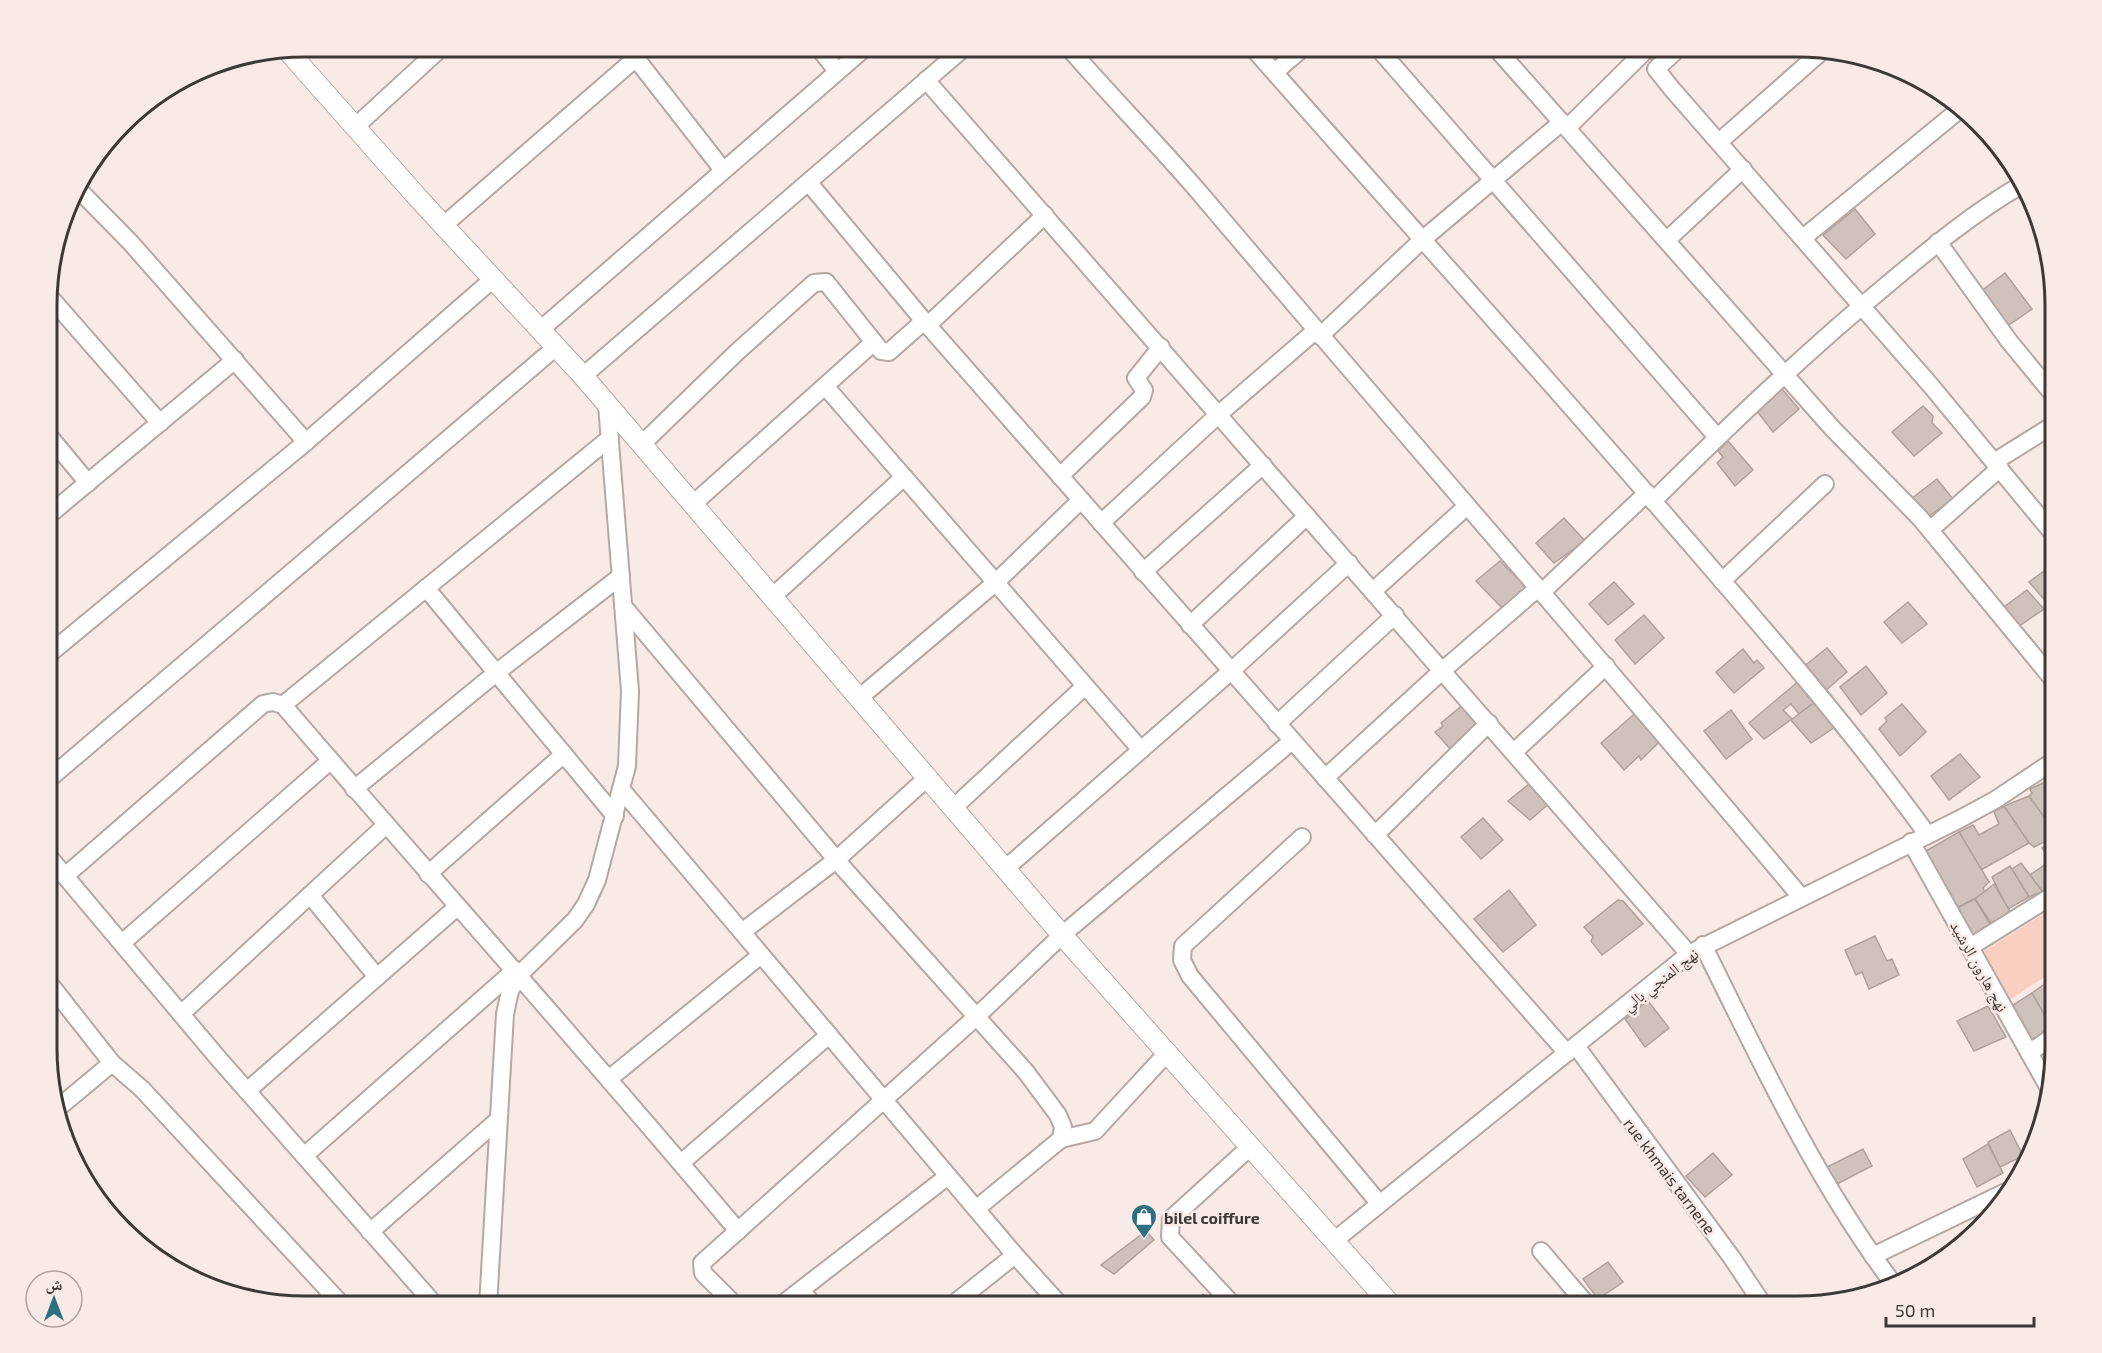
<svg xmlns="http://www.w3.org/2000/svg" width="2102" height="1353" font-family="'Exo 2','Noto Naskh Arabic',sans-serif">
	<style>
		.green { fill: #f8cfc0 }
		.building { fill: #cfc2bd; stroke: #aea19d; stroke-width: 1.5 }
		.lines { fill: none; stroke-linecap: round; stroke-linejoin: round }
		.minor-casing { stroke: #b5a8a4; stroke-width: 20 }
		.tertiary-casing { stroke: #b5a8a4; stroke-width: 22 }
		.minor { stroke: #fff; stroke-width: 16 }
		.tertiary { stroke: #fff; stroke-width: 20 }
		.labels { text-anchor: middle; dominant-baseline: central; stroke-width: 5; stroke-linejoin: round; paint-order: stroke }
		.street-label { font-size: 16px; fill: #3e3937; stroke: #f8eae6 }
		.poi-label { font-size: 16px; font-weight: bold; fill: #3e3937; stroke: #f8eae6; text-anchor: start }
		.rim { fill: none; stroke: #3e3937; stroke-width: 3 }
	</style>
	<rect width="100%" height="100%" fill="#f8eae6"/>
	<!-- green -->
	<polygon class="green" points="2047,912 2055,924 2055,970 2011,999 1981,953"/>
	<!-- building -->
	<g class="building">
		<polygon points="1640,47 1661,47 1665,51 1653,62"/>
		<polygon points="1855,209 1875,234 1846,259 1823,235"/>
		<polygon points="2005,273 2032,309 2006,327 1980,292"/>
		<polygon points="1782,389 1799,409 1773,432 1757,411"/>
		<polygon points="1923,406 1933,416 1932,423 1942,433 1914,456 1892,432"/>
		<polygon points="1728,441 1753,470 1735,486 1717,463 1723,457 1718,451"/>
		<polygon points="1937,479 1953,499 1925,519 1907,502"/>
		<polygon points="1564,518 1585,541 1554,563 1536,543"/>
		<polygon points="1500,561 1526,587 1502,608 1476,581"/>
		<polygon points="2055,563 2055,612 2029,582"/>
		<polygon points="1614,582 1634,604 1608,625 1589,604"/>
		<polygon points="2027,590 2044,609 2015,629 2000,610"/>
		<polygon points="1908,602 1927,624 1902,643 1884,622"/>
		<polygon points="1644,615 1664,638 1635,664 1615,640"/>
		<polygon points="1827,648 1847,672 1825,691 1803,667"/>
		<polygon points="1743,649 1754,663 1757,660 1764,668 1734,693 1716,672"/>
		<polygon points="1866,666 1887,693 1861,715 1840,687"/>
		<polygon points="1800,680 1818,700 1799,714 1791,704 1783,710 1792,719 1764,739 1749,723"/>
		<polygon points="1815,702 1835,727 1811,743 1791,720"/>
		<polygon points="1464,704 1482,725 1453,752 1435,732 1443,726 1441,723"/>
		<polygon points="1902,704 1926,732 1900,756 1879,729 1887,721 1885,718"/>
		<polygon points="1639,710 1662,739 1641,760 1639,756 1624,770 1601,743"/>
		<polygon points="1731,710 1752,739 1726,759 1704,731"/>
		<polygon points="1960,754 1980,777 1949,800 1931,776"/>
		<polygon points="1534,780 1552,801 1530,820 1508,801"/>
		<polygon points="2043,783 2055,802 2055,827 2052,828 2029,796 2032,793 2030,789"/>
		<polygon points="2029,796 2052,828 2048,832 2052,838 2034,847 2029,843 2004,806"/>
		<polygon points="2004,806 2029,843 1981,870 1959,832 1973,825 1979,835 1999,824 1994,812"/>
		<polygon points="1483,818 1503,840 1481,859 1461,837"/>
		<polygon points="1959,832 1989,882 1983,888 1985,893 1955,909 1924,852"/>
		<polygon points="2055,841 2055,868 2042,848"/>
		<polygon points="2050,861 2055,868 2055,889 2045,895 2030,875"/>
		<polygon points="2021,863 2045,895 2038,893 2029,897 2012,869"/>
		<polygon points="2010,866 2029,897 2008,909 1992,877"/>
		<polygon points="1994,884 2011,913 1991,923 1975,899"/>
		<polygon points="1509,890 1536,925 1503,952 1474,919"/>
		<polygon points="1975,899 1992,927 1973,938 1955,909"/>
		<polygon points="1618,900 1623,901 1643,924 1602,955 1591,941 1593,937 1584,927"/>
		<polygon points="1875,936 1887,961 1892,959 1899,975 1869,989 1862,972 1856,975 1845,950"/>
		<polygon points="2055,977 2055,1000 2046,983"/>
		<polygon points="2046,983 2055,1000 2055,1025 2052,1028 2032,993"/>
		<polygon points="2032,993 2052,1028 2032,1039 2013,1005"/>
		<polygon points="1648,1001 1669,1028 1645,1047 1625,1019"/>
		<polygon points="1988,1006 2006,1037 1974,1051 1957,1021"/>
		<polygon points="2010,1130 2023,1156 2000,1167 1988,1142"/>
		<polygon points="1988,1144 2003,1173 1977,1187 1963,1159"/>
		<polygon points="1863,1149 1872,1166 1835,1185 1827,1167"/>
		<polygon points="1713,1153 1732,1175 1705,1197 1686,1176"/>
		<polygon points="1146,1231 1154,1240 1114,1274 1101,1265"/>
		<polygon points="1608,1262 1623,1282 1598,1299 1583,1279"/>
		<polygon points="1203,1294 1211,1302 1207,1306 1190,1306"/>
	</g>
	<g class="lines">
		<defs>
			<g id="minor">
				<polyline points="627,47 723,170"/>
				<polyline points="818,47 837,71"/>
				<path d="M1068 47C1112 98 1160 146 1204 198 1402 432 1604 662 1801 897"/>
				<path d="M1252 47C1394 209 1539 368 1680 532 1765 630 1850 728 1927 834"/>
				<polyline points="1377,47 1717,437"/>
				<polyline points="1495,47 1833,429 1920,518 2055,682"/>
				<polyline points="1680,47 1656,69 1672,89 1932,387 2055,536"/>
				<polyline points="1275,72 1304,47"/>
				<polyline points="926,80 1689,954"/>
				<polyline points="355,127 442,47"/>
				<polyline points="1567,128 1642,54"/>
				<polyline points="1719,142 1822,51"/>
				<polyline points="809,183 924,321 1567,1053"/>
				<polyline points="76,187 131,243 306,442"/>
				<polyline points="444,225 636,58"/>
				<polyline points="1803,238 1959,110"/>
				<polyline points="1667,240 1743,169"/>
				<polyline points="1938,242 2009,341 2055,397"/>
				<polyline points="49,296 160,423"/>
				<polyline points="928,325 1045,215"/>
				<polyline points="540,330 866,47"/>
				<polyline points="1320,336 1422,240 1562,122"/>
				<polyline points="583,376 965,47"/>
				<polyline points="825,386 1141,750"/>
				<polyline points="49,436 88,483"/>
				<polyline points="642,444 737,352 814,283 826,282 881,351 889,352 924,321"/>
				<polyline points="1994,462 2055,424"/>
				<polyline points="1060,476 1142,397 1144,390 1136,378 1161,347"/>
				<path d="M1653 501C1729 425 1806 352 1888 284 1931 248 1974 212 2023 184"/>
				<polyline points="693,504 874,342"/>
				<polyline points="49,515 235,360"/>
				<polyline points="1101,523 1219,414 1315,331"/>
				<polyline points="1930,530 2000,468"/>
				<polyline points="1143,572 1263,465"/>
				<polyline points="1722,581 1825,484"/>
				<polyline points="426,588 615,816"/>
				<polyline points="1373,591 1467,506"/>
				<polyline points="1542,592 1647,493"/>
				<polyline points="772,597 904,477"/>
				<polyline points="623,606 845,870 1026,1072 1058,1115 1063,1127 1061,1139 976,1209"/>
				<polyline points="1190,625 1307,516"/>
				<polyline points="49,654 306,442 493,279"/>
				<polyline points="859,698 995,583 1081,500"/>
				<polyline points="283,705 610,438"/>
				<polyline points="1277,724 1395,615"/>
				<polyline points="1514,752 1606,666"/>
				<polyline points="1325,778 1443,670 1538,588"/>
				<polyline points="49,779 556,347"/>
				<polyline points="354,789 496,673 621,576"/>
				<polyline points="621,789 1015,1255 1061,1306"/>
				<polyline points="953,808 1085,686"/>
				<polyline points="1375,835 1489,723"/>
				<polyline points="1302,837 1183,946 1182,960 1190,976 1379,1203"/>
				<polyline points="1911,842 2050,1090"/>
				<polyline points="49,857 218,1058 436,1306"/>
				<polyline points="1005,869 1230,672 1349,563"/>
				<polyline points="428,874 564,754"/>
				<path d="M65 876 263 704 273 702 283 705C434 881 589 1053 738 1231"/>
				<polyline points="310,895 377,977"/>
				<polyline points="742,932 836,860 927,778"/>
				<polyline points="122,943 330,761"/>
				<path d="M1703 945C1760 1060 1815 1179 1892 1282"/>
				<polyline points="1970,947 2055,894"/>
				<polyline points="49,983 112,1063"/>
				<polyline points="181,1014 386,825"/>
				<polyline points="1576,1046 1732,1258 1764,1306"/>
				<polyline points="2029,1053 2055,1035"/>
				<polyline points="610,1078 761,955"/>
				<polyline points="247,1091 457,907"/>
				<polyline points="58,1108 112,1063 142,1089 343,1306"/>
				<polyline points="1061,1139 1095,1131 1167,1053"/>
				<polyline points="304,1156 515,970"/>
				<polyline points="681,1163 829,1035"/>
				<polyline points="370,1232 498,1120"/>
				<polyline points="1335,1240 1689,954 1958,820 1995,800 2055,760"/>
				<polyline points="1541,1251 1588,1306"/>
				<polyline points="1873,1256 2014,1188"/>
				<polyline points="801,1291 815,1306"/>
				<polyline points="488,1306 505,1014 510,991 519,975 575,920 586,904 597,880 627,766 630,691 607,405"/>
				<polyline points="736,1306 703,1273 702,1263 976,1017 1062,935 1292,741"/>
				<polyline points="780,1306 948,1176"/>
				<polyline points="951,1306 1015,1255"/>
				<polyline points="1234,1306 1170,1237 1171,1219 1251,1146"/>
			</g>
			<polyline id="tertiary" points="287,50 419,199 583,376 1062,935 1392,1306"/>
		</defs>
		<!-- minor casing -->
		<use href="#minor" class="minor-casing"/>
		<!-- tertiary casing -->
		<use href="#tertiary" class="tertiary-casing"/>
		<!-- minor -->
		<use href="#minor" class="minor"/>
		<!-- tertiary -->
		<use href="#tertiary" class="tertiary"/>
	</g>
	<!-- icons -->
	<defs>
		<symbol id="shop-pin" viewBox="-11 -11 22 30"><path d="M0 17L-7.5 6A9.5 9.5 0 1 1 7.5 6Z" fill="#2e6f82" stroke="#f8eae6"/><path d="M-5-2.5h2.3a2.7 3.5 0 0 1 5.4 0H5L5.5 6h-11ZM-1.5-2.5h3a1.5 2.3 0 0 0-3 0Z" fill="#fff"/></symbol>
	</defs>
	<g fill-rule="evenodd">
		<use href="#shop-pin" x="1129" y="1202" width="30" height="40"/>
	</g>
	<g class="labels">
		<!-- street labels -->
		<g class="street-label">
			<text transform="translate(1980 966) rotate(61)">نهج هارون الرشيد</text>
			<text transform="translate(1660 979) rotate(-38)">نهج المنجي بالي</text>
			<text transform="translate(1670 1176) rotate(53)">rue khmais tarnene</text>
		</g>
		<!-- poi labels -->
		<g class="poi-label">
			<text x="1164" y="1217">bilel coiffure</text>
		</g>
	</g>
	<!-- crop -->
	<path d="M0 0H2102V1353H0ZM305 57H1797A248 248 0 0 1 2045 305V1048A248 248 0 0 1 1797 1296H305A248 248 0 0 1 57 1048V305A248 248 0 0 1 305 57Z" fill="#f8eae6" fill-rule="evenodd"/>
	<path class="rim" d="M305 57H1797A248 248 0 0 1 2045 305V1048A248 248 0 0 1 1797 1296H305A248 248 0 0 1 57 1048V305A248 248 0 0 1 305 57Z"/>
	<!-- north arrow -->
	<g transform="translate(54 1299)"><circle r="28" fill="#f8eae6" stroke="#aea3a0" stroke-width="1.5"/>
	<path d="M0-4.5L10 22L0 15L-10 22Z" fill="#2e6f82"/>
	<text y="-9" font-size="16" font-weight="bold" text-anchor="middle" fill="#3e3937">ش</text>
	</g>
	<!-- scale -->
	<path d="M1886 1317v9h148v-9" fill="none" stroke="#3e3937" stroke-width="3"/>
	<text x="1895" y="1317" font-size="18" fill="#3e3937" stroke="#f8eae6" stroke-width="4.5" paint-order="stroke">50 m</text>
</svg>
